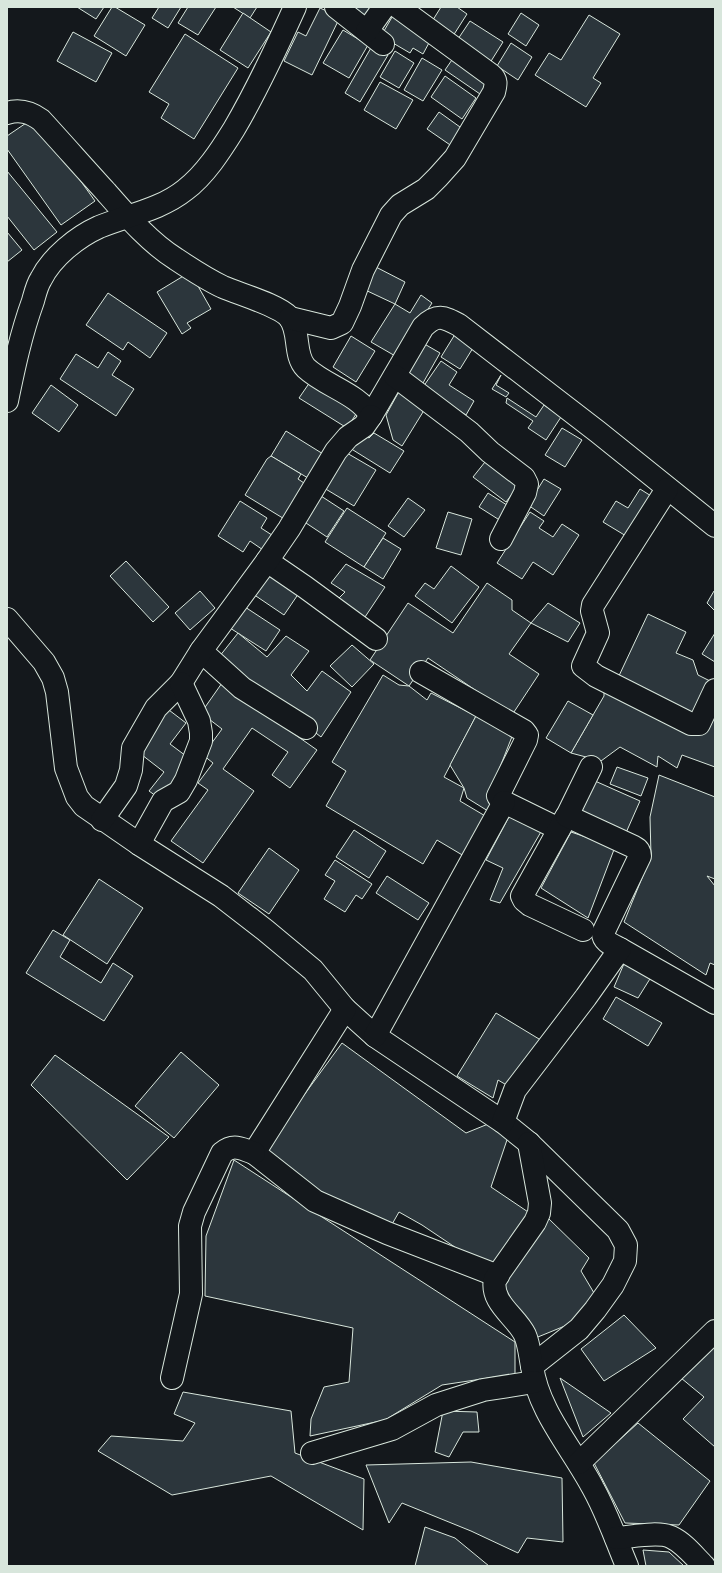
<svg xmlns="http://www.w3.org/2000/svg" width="722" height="1573" font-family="'Golos Text',sans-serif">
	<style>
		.building { fill: #2c363c; stroke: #d8e6dc }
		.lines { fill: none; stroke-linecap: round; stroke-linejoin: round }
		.street-casing { stroke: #d8e6dc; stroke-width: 24 }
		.street { stroke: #14181c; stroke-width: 22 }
	</style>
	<rect width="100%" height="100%" fill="#14181c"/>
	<!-- building -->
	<g class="building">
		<polygon points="77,7 104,7 96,19"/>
		<polygon points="112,7 115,7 145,25 126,56 94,36"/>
		<polygon points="159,7 181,7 168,28 152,18"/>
		<polygon points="188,7 216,7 198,35 178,23"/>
		<polygon points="233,7 257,7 250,18"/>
		<polygon points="354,7 378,7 369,22"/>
		<polygon points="441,7 457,7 467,14 453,36 431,23"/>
		<polygon points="320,8 340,17 312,75 284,61 298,32 306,36"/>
		<polygon points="395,12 430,41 423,54 413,48 410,53 381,36"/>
		<polygon points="243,13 271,32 248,68 220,50"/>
		<polygon points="521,13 539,25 526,46 508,34"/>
		<polygon points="589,15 620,34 593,78 601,83 586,107 535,75 549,53 561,60"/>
		<polygon points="470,21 503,42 488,66 454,45"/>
		<polygon points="343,30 368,45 349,78 323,63"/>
		<polygon points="73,32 112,53 96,82 57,61"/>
		<polygon points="185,34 238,68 194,139 161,118 169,104 149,92"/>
		<polygon points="511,43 532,57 518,80 497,66"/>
		<polygon points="372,46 388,55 360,102 345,93"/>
		<polygon points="395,51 414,63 399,88 380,77"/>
		<polygon points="456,54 491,78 480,94 445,70"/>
		<polygon points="422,58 442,70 423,101 404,90"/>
		<polygon points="445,76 476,98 462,119 431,97"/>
		<polygon points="380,82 413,100 396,129 364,110"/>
		<polygon points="439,112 467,132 456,149 427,129"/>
		<polygon points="35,117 95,201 61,225 7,149 7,136"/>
		<polygon points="7,171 57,232 34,250 7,216"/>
		<polygon points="7,232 22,250 7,262"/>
		<polygon points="372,265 405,282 395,304 361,288"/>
		<polygon points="190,272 211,309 187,323 191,328 182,334 157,292"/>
		<polygon points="108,293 167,333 150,358 128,342 123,350 86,325"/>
		<polygon points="421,295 432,303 397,357 371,342 395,304 410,313"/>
		<polygon points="457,331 476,343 460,369 441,357"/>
		<polygon points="351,336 375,351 356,382 333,367"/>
		<polygon points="421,342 440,353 423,383 404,372"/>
		<polygon points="108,352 121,361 112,375 134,389 116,416 60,379 76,354 98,368"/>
		<polygon points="441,361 457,372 449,385 474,401 466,415 423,387"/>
		<polygon points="501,375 496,385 509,393 506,397 492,389"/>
		<polygon points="310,382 358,411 347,428 299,398"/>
		<polygon points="51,385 78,405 59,432 32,413"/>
		<polygon points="402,386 412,396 423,412 402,446 393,440 386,415"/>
		<polygon points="507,398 536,417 544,405 561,417 546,440 528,428 533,421 506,403"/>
		<polygon points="562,428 582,440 565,467 545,455"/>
		<polygon points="286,431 328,457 313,481 271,456"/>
		<polygon points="359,431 369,438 374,433 404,451 390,473 345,445"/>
		<polygon points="340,449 376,470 354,506 319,485"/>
		<polygon points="271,456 301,474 298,479 307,485 286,520 245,495 267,459"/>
		<polygon points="489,457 522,481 506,502 473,477"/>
		<polygon points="544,479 561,489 544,516 528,505"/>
		<polygon points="640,489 656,499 631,539 603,522 616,501 628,508"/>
		<polygon points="488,493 510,507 501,521 479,507"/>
		<polygon points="321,496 344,511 327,537 303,521"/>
		<polygon points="408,498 425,510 404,537 388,526"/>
		<polygon points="240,501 267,518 261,528 275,537 266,552 250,541 243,552 218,536"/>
		<polygon points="347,508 386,533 364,567 325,542"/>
		<polygon points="448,512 472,519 461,555 436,548"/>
		<polygon points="530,512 544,521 539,528 553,537 562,524 579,535 553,575 533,562 522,579 497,563"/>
		<polygon points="383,538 401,549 383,579 364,567"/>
		<polygon points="126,561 169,607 153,622 110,576"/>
		<polygon points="346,564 385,587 361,623 334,603 345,592 331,583"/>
		<polygon points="451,566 479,587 452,623 415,596 425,583 434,589"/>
		<polygon points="268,567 301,590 284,615 250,592"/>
		<polygon points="487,583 512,600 512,610 531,623 509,654 539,674 512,715 428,658 409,686 370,660 408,603 453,633"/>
		<polygon points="200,591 215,608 190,630 175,613"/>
		<polygon points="714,591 715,591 715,611 707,603"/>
		<polygon points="548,603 580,623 568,642 531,623"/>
		<polygon points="245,607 280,630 266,651 230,628"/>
		<polygon points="648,614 686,632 676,653 693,660 698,675 712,682 695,717 617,680"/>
		<polygon points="238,633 267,657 286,636 309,651 291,675 307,691 322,671 351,692 321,737 219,657"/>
		<polygon points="715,633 715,662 702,654"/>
		<polygon points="352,645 374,664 352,687 330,666"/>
		<polygon points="383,675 399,685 409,686 427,700 431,693 476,716 444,777 464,788 460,801 492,820 469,859 437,840 423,864 326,806 346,771 332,762"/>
		<polygon points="222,683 317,750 290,788 272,775 288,752 252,728 223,769 254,791 203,863 171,841 208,790 198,783 213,763 203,755 222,729 201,713"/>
		<polygon points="604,689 698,732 715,704 715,767 682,755 677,768 658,756 657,767 620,747 601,761 571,753 604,696"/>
		<polygon points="568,701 593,715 571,753 546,738"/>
		<polygon points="165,707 186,723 170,744 194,762 163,801 149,791 164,772 133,748"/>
		<polygon points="476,716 513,734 491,790 494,804 488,811 467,798 464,788 450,765"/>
		<polygon points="617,767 648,778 641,796 610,784"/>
		<polygon points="659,775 715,797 715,879 707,876 715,886 715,965 710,963 706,975 624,922 651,856 650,817"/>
		<polygon points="595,781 640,801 625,835 580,815"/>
		<polygon points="511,813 542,830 500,903 490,900 503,868 486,860"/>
		<polygon points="354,830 386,851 369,878 336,857"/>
		<polygon points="571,832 615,847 588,918 541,888"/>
		<polygon points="269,848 299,870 269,914 238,893"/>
		<polygon points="335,860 372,884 362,899 356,895 345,912 324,899 335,881 325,875"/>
		<polygon points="387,876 429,903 418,920 376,893"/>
		<polygon points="99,879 143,908 107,964 63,935"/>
		<polygon points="53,930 70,940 60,957 101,983 113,963 133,976 104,1021 26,973"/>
		<polygon points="626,959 653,974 638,998 614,987"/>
		<polygon points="616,997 662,1023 648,1046 603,1019"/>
		<polygon points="496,1013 544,1042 515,1090 498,1080 493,1098 457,1076"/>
		<polygon points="342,1043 466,1133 493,1122 509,1134 491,1187 537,1218 498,1276 422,1225 399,1212 387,1233 258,1158"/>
		<polygon points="181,1052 219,1085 174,1138 135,1106"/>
		<polygon points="55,1055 169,1137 127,1180 31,1085"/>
		<polygon points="234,1160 515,1342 515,1374 442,1385 385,1420 310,1436 311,1419 324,1387 349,1382 353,1328 205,1296 206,1236"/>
		<polygon points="548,1218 589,1258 581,1271 597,1298 577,1321 533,1339 502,1282"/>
		<polygon points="624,1315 656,1348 604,1381 581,1349"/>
		<polygon points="715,1344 715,1447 683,1419 704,1397 681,1378"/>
		<polygon points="560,1378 611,1413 583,1437"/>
		<polygon points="183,1392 291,1411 295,1453 364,1479 363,1530 271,1476 172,1495 98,1451 111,1436 183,1441 195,1423 174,1414"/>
		<polygon points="443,1411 477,1412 479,1432 463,1432 449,1457 435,1452"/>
		<polygon points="638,1423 710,1481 679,1525 625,1523 594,1463"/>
		<polygon points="471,1462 562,1478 563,1542 527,1538 518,1553 471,1531 402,1503 389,1523 366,1465"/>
		<polygon points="425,1527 455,1538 489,1566 415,1566"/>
		<polygon points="643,1550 669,1552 684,1566 646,1566"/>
	</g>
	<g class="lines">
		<defs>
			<g id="street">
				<polyline points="336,7 383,44"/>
				<polyline points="367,31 384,7"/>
				<path d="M7 113C20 109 30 112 41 120 63 144 84 168 106 192 127 216 149 242 176 259 191 269 206 279 223 287 239 294 278 305 289 317 301 331 293 355 306 368 325 386 359 394 371 416L423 327C437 313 444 317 459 325L598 432 715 526"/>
				<path d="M290 318 331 328 342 323 350 306 363 270 391 215 400 205 426 189 438 177 455 158 494 92C496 84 497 80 491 75L398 7"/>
				<polyline points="395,376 469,432 490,452 524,478 527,484 525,493 501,539"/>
				<path d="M7 401C14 367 21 334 33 301 35 294 37 285 41 279 52 257 77 237 99 227 128 215 160 210 185 190 205 175 221 150 234 129 257 90 276 49 295 7"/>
				<polyline points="667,489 593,605 592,611 598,633 583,666 596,676 691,724 699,724 715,690"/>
				<polyline points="267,561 305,587 376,639"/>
				<path d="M7 619 44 662 53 678 57 692 66 768 77 797 84 806 139 844 221 896 265 930 313 970 345 1009 375 1036 503 1122 529 1143 618 1230 626 1245 625 1261 613 1285 595 1310 579 1329 532 1366C538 1411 572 1448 593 1488 607 1513 616 1540 627 1566"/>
				<polyline points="201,651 242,688 306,728"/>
				<polyline points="421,672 524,731 527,735 526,740 498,796 500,799 504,802 559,829"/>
				<polyline points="566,817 522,896 524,900 530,905 583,930"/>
				<polyline points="102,820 126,786 131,770 133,748 156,708 181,683 201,651 267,561 289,529 336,451 348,437 364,426 371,416"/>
				<polyline points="139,844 163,801 179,792 186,780 201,741 201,733 199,721 181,683"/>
				<polyline points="620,949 715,1003"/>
				<polyline points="345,1009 254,1153 315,1201 387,1233 498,1276"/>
				<polyline points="375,1036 504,802"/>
				<path d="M503 1122 515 1090 586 997 620 949C613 945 603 942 603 933L640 856C640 851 638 849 634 847L567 816 591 767"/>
				<path d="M529 1143 540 1203 539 1213 535 1222 495 1279C490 1303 516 1316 525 1335 529 1344 530 1356 532 1366"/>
				<path d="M172 1378 191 1294 190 1226 194 1212 222 1153C234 1143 241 1149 254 1153"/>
				<polyline points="312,1453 392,1429 436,1405 483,1390 534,1382"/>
				<polyline points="579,1463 715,1331"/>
				<path d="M616 1538C631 1537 658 1531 671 1537 684 1543 694 1556 704 1566"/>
			</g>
		</defs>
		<!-- street casing -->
		<use href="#street" class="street-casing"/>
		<!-- street -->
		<use href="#street" class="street"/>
	</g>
	<!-- border -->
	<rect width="722" height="1573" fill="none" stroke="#d8e6dc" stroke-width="16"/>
</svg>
